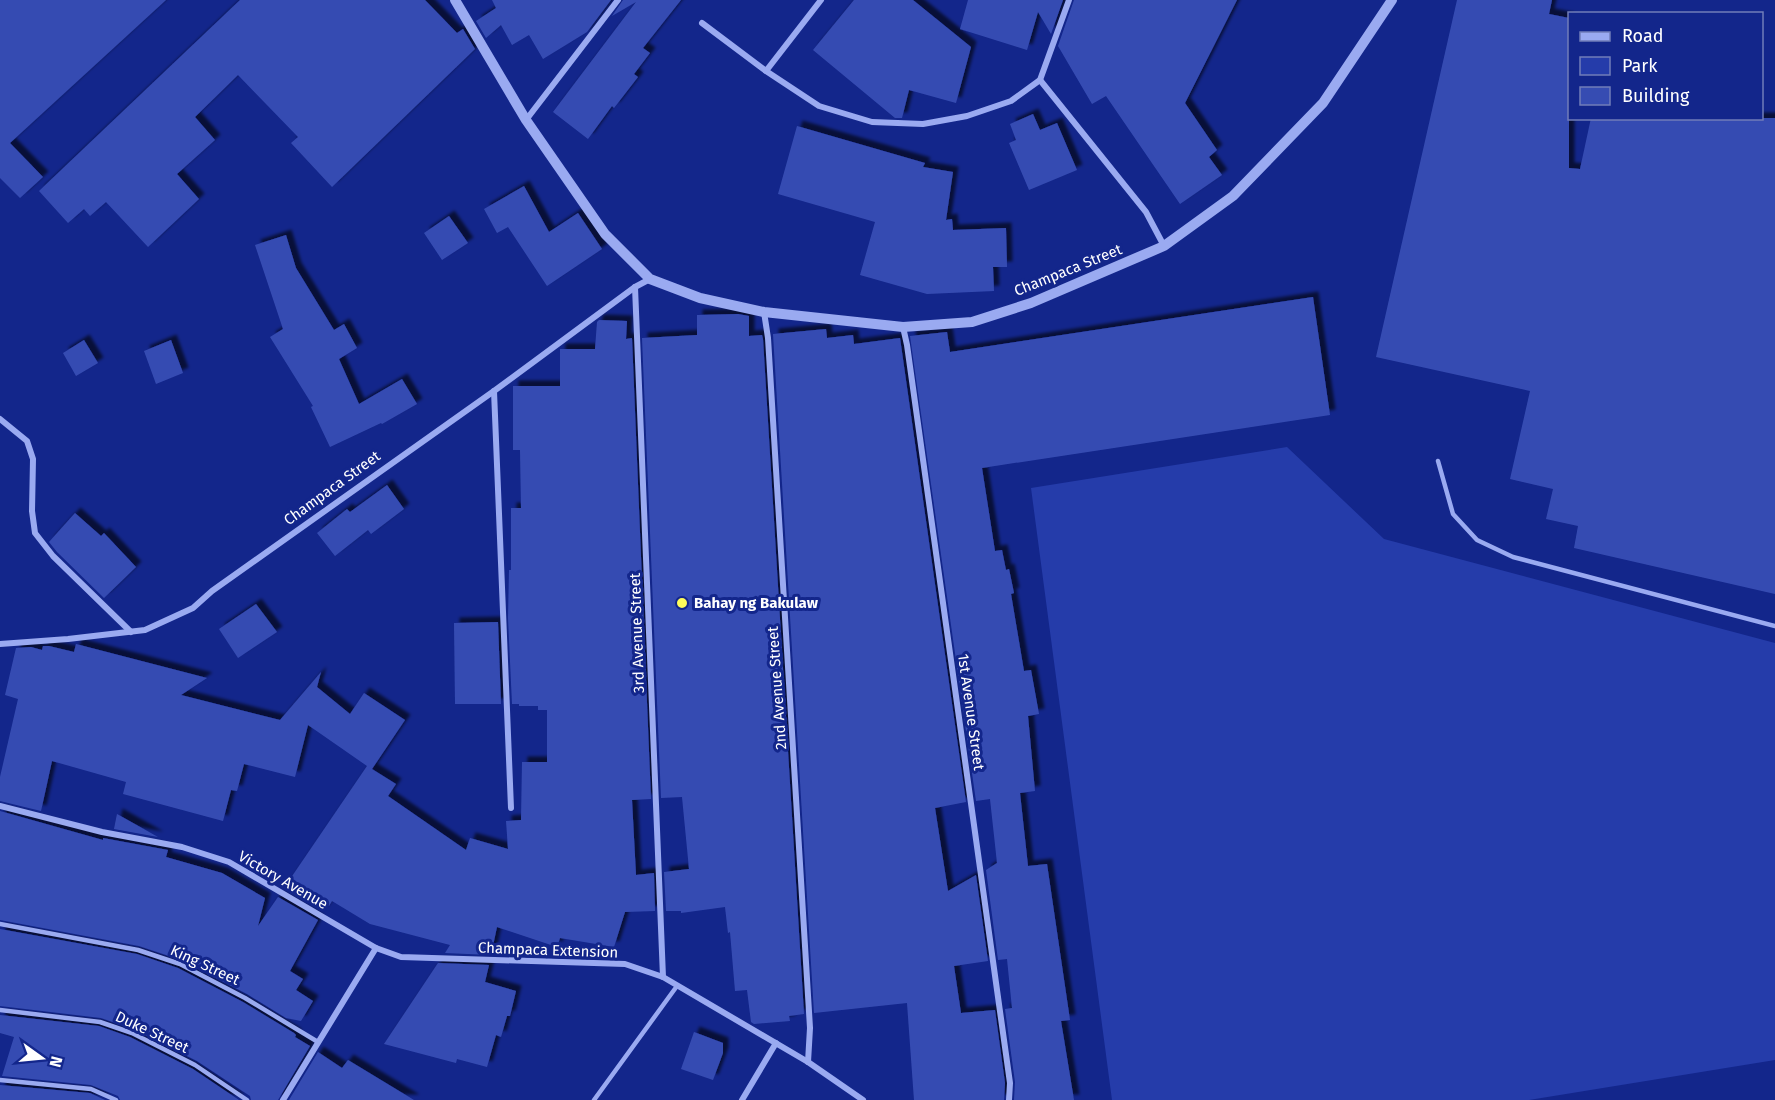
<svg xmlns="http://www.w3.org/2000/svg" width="1775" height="1100" font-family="'Fira Sans',sans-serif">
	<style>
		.green { fill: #253caa }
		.building { fill: #364cb2; filter: url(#shadow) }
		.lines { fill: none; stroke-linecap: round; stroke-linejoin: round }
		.service { stroke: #9aaaf1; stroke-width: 4.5 }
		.minor { stroke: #9aaaf1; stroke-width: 6 }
		.tertiary { stroke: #9aaaf1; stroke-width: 10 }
		.poi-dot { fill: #fffc5a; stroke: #13268b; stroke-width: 2 }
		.labels { text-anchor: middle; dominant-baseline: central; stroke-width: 6; stroke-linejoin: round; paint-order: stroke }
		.street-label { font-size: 15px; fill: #fff; stroke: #13268b }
		.poi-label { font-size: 15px; font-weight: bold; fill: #fff; stroke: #13268b; text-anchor: start }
	</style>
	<defs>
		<filter id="shadow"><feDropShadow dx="5.5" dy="-5.5" stdDeviation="1.5" flood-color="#0009"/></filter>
	</defs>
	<rect width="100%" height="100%" fill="#13268b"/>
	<!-- green -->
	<polygon class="green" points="1287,447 1384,539 1775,643 1775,1060 1529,1100 1112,1100 1031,488"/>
	<!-- building -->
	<g class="building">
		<polygon points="0,0 166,0 10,143 43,177 20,198 0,178"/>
		<polygon points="240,0 425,0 457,33 463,29 475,49 332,187 291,143 298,137 238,75 195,117 215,140 177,174 199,199 148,247 106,202 90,216 84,209 68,223 39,191"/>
		<polygon points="492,0 611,0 587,32 543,59 529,35 512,45 501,25 486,38 476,21 496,8"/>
		<polygon points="623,0 681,0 643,48 650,53 634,74 638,77 614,108 612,106 588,139 553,112 636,2 612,16"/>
		<polygon points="854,0 913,0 971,47 956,103 909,90 902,118 895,118 813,50"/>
		<polygon points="968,0 1063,0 1051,34 1038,12 1027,50 960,29"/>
		<polygon points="1074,0 1237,0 1185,103 1217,150 1209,157 1222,175 1180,204 1106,96 1092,104 1058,46"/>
		<polygon points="1457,0 1552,0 1549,14 1569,18 1569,168 1580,169 1591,118 1775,118 1775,594 1574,548 1578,526 1546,519 1553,489 1510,479 1530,391 1376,357"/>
		<polygon points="1033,114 1040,130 1057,123 1077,170 1029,190 1009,143 1016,140 1010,124"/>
		<polygon points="797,126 925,163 923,167 953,172 946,220 952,219 953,230 1006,228 1007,267 993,267 994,291 927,294 860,275 875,222 778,194"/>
		<polygon points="524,186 549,232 578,213 602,249 547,286 508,227 497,233 484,209"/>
		<polygon points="449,216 468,243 442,260 424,233"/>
		<polygon points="286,235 296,268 334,330 344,324 357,348 339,359 359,404 402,379 417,404 382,424 381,423 330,447 311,407 313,406 270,337 283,329 255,245"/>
		<polygon points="1313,297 1330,415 982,468 995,551 1002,550 1006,570 1009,569 1014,593 1011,594 1024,671 1031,670 1039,714 1028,716 1035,791 1020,793 1028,866 1047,864 1070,1020 1061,1021 1074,1100 1014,1100 1015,1082 1005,1009 1012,1008 1007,959 998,960 986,870 997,863 990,799 976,801 910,336 947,332 950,352"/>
		<polygon points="738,314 749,316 749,336 762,335 763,339 804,1014 789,1016 790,1021 754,1024 751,1022 747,990 735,991 730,932 728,933 725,907 681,913 681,911 666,911 664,872 689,869 682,797 661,798 642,338 697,335 697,315"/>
		<polygon points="599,320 627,321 626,339 632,338 651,799 632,800 636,875 654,873 655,911 625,912 614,947 560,938 557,947 497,927 491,955 445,953 450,945 370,924 332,901 329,906 327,905 323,911 284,888 367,766 308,725 295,777 244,764 237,791 231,790 223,821 123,794 126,782 52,761 41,811 0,801 0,777 18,699 5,695 16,648 31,647 42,650 43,646 49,646 74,652 76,644 207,678 181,695 280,720 321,672 317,687 350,714 364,693 405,720 372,769 396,784 388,796 466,850 470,838 508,849 506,821 521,820 522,762 547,762 547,710 538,710 538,706 519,706 519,704 512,704 508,618 509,570 511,570 511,508 521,508 520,450 513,450 513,386 560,386 560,349 595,349 597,322"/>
		<polygon points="826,329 827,338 853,335 854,344 900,338 966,802 935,808 948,891 976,875 988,961 954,966 961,1013 995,1010 1005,1083 1004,1100 914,1100 907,1003 814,1013 773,334"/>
		<polygon points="84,340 98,363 76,376 63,353"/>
		<polygon points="171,340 183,373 156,384 144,351"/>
		<polygon points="387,485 404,509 371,534 368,530 335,556 317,533 347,509 350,512"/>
		<polygon points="75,513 101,536 104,533 136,567 104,598 57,552 49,542"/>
		<polygon points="256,604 277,632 238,658 219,629"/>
		<polygon points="498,622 501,704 455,704 454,623"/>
		<polygon points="0,811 103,840 103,838 168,850 166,857 222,873 265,898 258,926 278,897 318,920 290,971 303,979 296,990 313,1001 301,1021 286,1018 247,994 181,960 139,946 0,920"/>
		<polygon points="117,814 158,837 114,829"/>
		<polygon points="0,929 137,954 178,968 243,1002 294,1033 296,1035 295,1037 310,1046 278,1100 251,1100 250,1096 197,1061 133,1029 101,1018 0,1006"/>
		<polygon points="438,963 489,965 485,982 516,991 510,1016 507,1016 501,1037 496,1035 487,1067 457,1059 456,1063 384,1044"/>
		<polygon points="0,1015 99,1026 130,1037 193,1069 239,1100 120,1100 118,1096 91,1085 2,1076 14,1037 0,1033"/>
		<polygon points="694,1032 723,1043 723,1053 713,1080 681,1069"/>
		<polygon points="318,1052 342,1068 348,1060 414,1100 289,1100"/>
		<polygon points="0,1085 90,1093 105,1100 0,1100"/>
	</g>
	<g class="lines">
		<!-- service -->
		<g class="service">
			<polyline points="1438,461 1453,514 1477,540 1513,557 1775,626"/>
			<polyline points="0,924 138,950 180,964 245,998 318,1042"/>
			<polyline points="0,1010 100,1022 132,1033 195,1065 247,1100"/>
			<polyline points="0,1080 91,1089 116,1100"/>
			<polyline points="594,1100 677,986"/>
		</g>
		<!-- minor -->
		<g class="minor">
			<polyline points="702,23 766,71 819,106 872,122 923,124 967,116 1011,101 1040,80 1069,0"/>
			<polyline points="766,71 821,0"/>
			<polyline points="1040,80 1146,212 1164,246"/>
			<polyline points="526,120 618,0"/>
			<polyline points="635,287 663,977"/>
			<polyline points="764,312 768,338 810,1028 808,1062"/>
			<polyline points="903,327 907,345 1010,1083 1009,1100"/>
			<polyline points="494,391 511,808"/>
			<polyline points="0,419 27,441 33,459 32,511 35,533 53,556 131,632"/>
			<polyline points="0,644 68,639 145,630 193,608 212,591 494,391 635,287 650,279"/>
			<polyline points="0,806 102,832 182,847 229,862 376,948 401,957 625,964 663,977 808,1062 863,1100"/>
			<polyline points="283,1100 376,948"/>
			<polyline points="742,1100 776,1043"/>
		</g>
		<!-- tertiary -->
		<polyline class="tertiary" points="455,0 526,120 605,234 650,279 700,298 764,312 903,327 972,322 1031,303 1164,246 1233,196 1323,103 1392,0"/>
	</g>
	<!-- markers -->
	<circle class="poi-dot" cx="682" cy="603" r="6"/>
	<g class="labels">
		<!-- street labels -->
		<g class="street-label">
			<text transform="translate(1068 270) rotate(-22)">Champaca Street</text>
			<text transform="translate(332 488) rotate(-36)">Champaca Street</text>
			<text transform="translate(637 633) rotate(-92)">3rd Avenue Street</text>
			<text transform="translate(777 688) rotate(-94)">2nd Avenue Street</text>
			<text transform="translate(971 712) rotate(82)">1st Avenue Street</text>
			<text transform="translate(283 880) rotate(30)">Victory Avenue</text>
			<text transform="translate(548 950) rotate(2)">Champaca Extension</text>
			<text transform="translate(205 965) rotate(25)">King Street</text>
			<text transform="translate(152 1032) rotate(25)">Duke Street</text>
		</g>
		<!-- poi labels -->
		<g class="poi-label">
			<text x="694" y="603">Bahay ng Bakulaw</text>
		</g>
	</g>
	<!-- legend -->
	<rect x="1568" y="12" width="195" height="108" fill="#13268b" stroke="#717db9" stroke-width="1.5"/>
	<rect x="1580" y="32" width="30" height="9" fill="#9aaaf1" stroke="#717db9" stroke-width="1.5"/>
	<text x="1622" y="42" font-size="18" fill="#ffffff">Road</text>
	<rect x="1580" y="57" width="30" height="18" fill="#253caa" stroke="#717db9" stroke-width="1.5"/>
	<text x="1622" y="72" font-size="18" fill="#ffffff">Park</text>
	<rect x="1580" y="87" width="30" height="18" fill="#364cb2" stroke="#717db9" stroke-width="1.5"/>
	<text x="1622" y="102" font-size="18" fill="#ffffff">Building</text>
	<!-- north arrow -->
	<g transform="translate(42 1058) rotate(105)" stroke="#13268b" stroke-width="4.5" paint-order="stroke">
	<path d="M0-4.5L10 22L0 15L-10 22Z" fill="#ffffff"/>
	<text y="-9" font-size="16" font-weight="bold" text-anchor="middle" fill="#ffffff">N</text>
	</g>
</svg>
